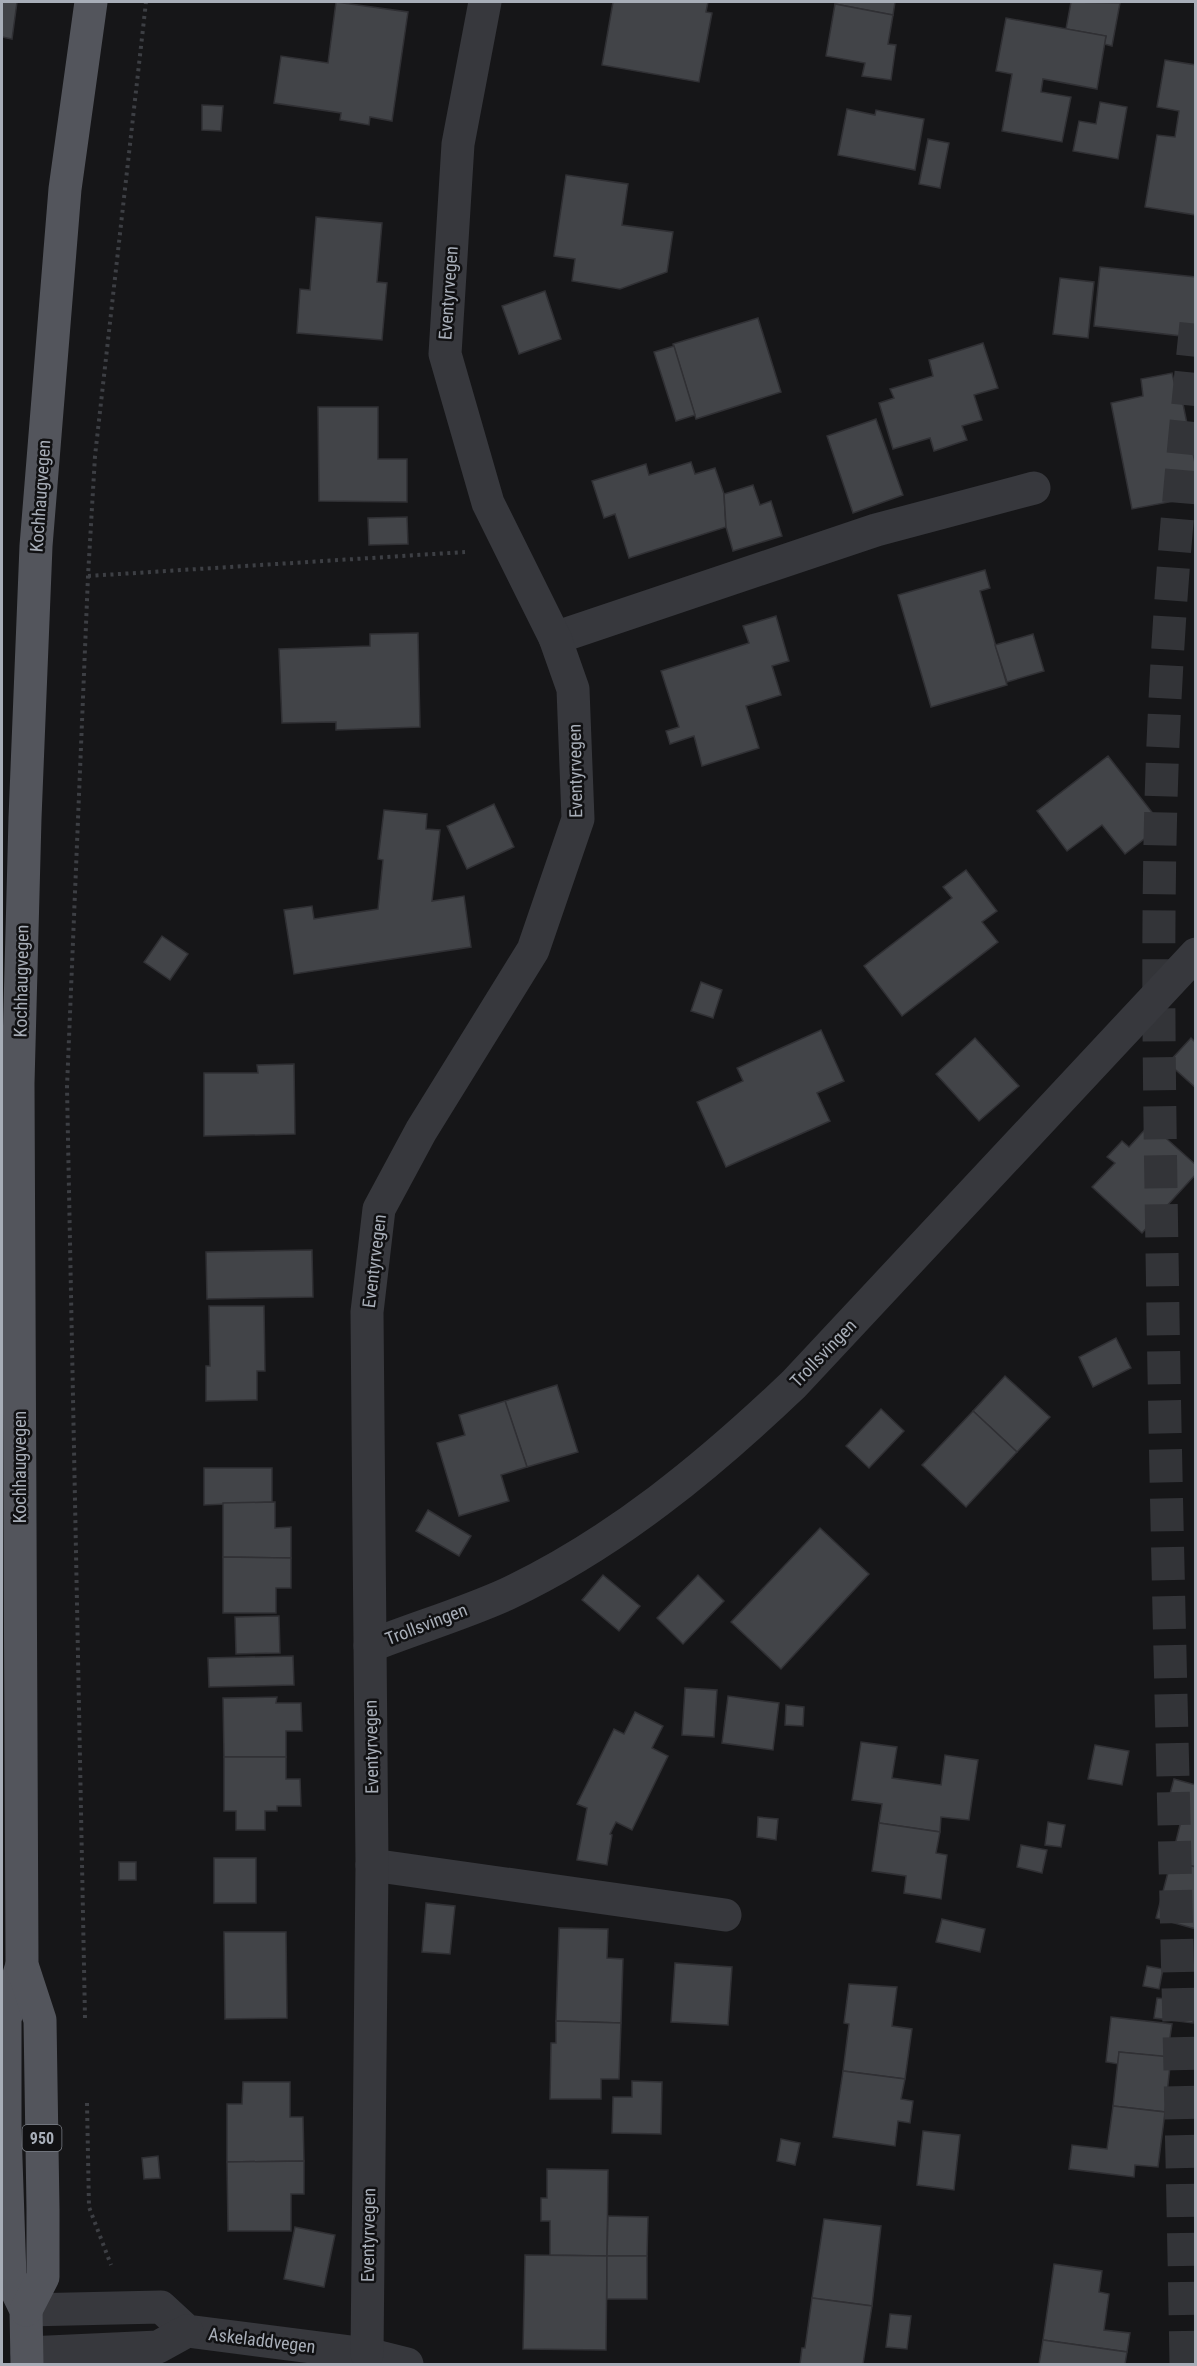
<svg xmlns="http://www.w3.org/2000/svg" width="1197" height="2366" font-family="'Roboto Condensed',sans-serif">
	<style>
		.building { fill: #424448; stroke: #303034; stroke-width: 1.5 }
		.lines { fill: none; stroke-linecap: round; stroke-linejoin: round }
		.highway-tunnel { stroke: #333438; stroke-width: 33; stroke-dasharray: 33 16; stroke-linecap: butt }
		.path { stroke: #3d3f44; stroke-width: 4; stroke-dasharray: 3 4.5; stroke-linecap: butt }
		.minor { stroke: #37383d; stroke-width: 33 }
		.major { stroke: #53555c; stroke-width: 33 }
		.labels { text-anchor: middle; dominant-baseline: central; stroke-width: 5; stroke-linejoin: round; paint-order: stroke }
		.shield { fill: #111113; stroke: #7b7f86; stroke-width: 1.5 }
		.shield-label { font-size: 16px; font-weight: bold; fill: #a8aeb8 }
		.street-label { font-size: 18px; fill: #a8aeb8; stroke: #111113 }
	</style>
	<rect width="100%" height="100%" fill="#161618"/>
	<!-- building -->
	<g class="building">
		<polygon points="2,2 17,2 12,39 2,37"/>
		<polygon points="336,2 408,12 392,121 370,117 369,125 340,120 341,113 274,103 281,56 328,63"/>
		<polygon points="613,2 708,2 706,12 712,13 699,82 602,65"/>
		<polygon points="836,2 895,2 893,15 835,4"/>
		<polygon points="1071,2 1120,3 1112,46 1104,44 1106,36 1066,29"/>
		<polygon points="835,4 893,15 888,44 896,45 891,80 862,76 865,63 826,56"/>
		<polygon points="1006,18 1106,36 1097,89 1043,79 1041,92 1071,97 1062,142 1002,131 1012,74 996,71"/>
		<polygon points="1165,60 1196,65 1196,215 1145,207 1157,135 1175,137 1179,111 1157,107"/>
		<polygon points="1100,102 1127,107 1118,159 1073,151 1079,121 1096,124"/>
		<polygon points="202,105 223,106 221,131 202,130"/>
		<polygon points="847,109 875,115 876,110 924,119 915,170 838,155"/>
		<polygon points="928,139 949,143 940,188 919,184"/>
		<polygon points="566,175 628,184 622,225 673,232 667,272 620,289 572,281 575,259 554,256"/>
		<polygon points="316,217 382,223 377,282 387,283 382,340 297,333 300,289 310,290"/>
		<polygon points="1100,267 1196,277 1196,325 1194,337 1191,337 1189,350 1179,349 1181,336 1094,326"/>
		<polygon points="1060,278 1094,282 1088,338 1053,334"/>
		<polygon points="545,291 561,339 519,354 502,306"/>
		<polygon points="758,318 781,392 696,419 673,344"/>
		<polygon points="983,343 998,388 974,395 982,420 962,426 967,440 934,451 930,438 893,449 879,403 894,398 890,389 933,376 929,360"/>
		<polygon points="674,346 695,415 676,421 654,352"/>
		<polygon points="1172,373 1176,390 1180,389 1196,468 1196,497 1132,509 1111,403 1143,396 1141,379"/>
		<polygon points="318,407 378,407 378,459 407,459 407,502 319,501"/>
		<polygon points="876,419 903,495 853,513 827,436"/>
		<polygon points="691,462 695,474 715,468 724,494 726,527 629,558 615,514 604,518 592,481 646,464 649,475"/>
		<polygon points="753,485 760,505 771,501 782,536 733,551 726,527 724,494"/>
		<polygon points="407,517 408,544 369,545 368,518"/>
		<polygon points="985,570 990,588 980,591 1007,685 931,707 898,595"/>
		<polygon points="776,616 789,661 772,666 781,695 746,706 759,748 702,766 694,736 670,744 666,731 679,727 661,671 749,643 743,626"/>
		<polygon points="418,633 420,727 336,730 336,722 282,723 279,649 370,646 370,634"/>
		<polygon points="1033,634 1044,671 1007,682 995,645"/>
		<polygon points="1108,756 1162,825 1125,854 1102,825 1067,851 1037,811"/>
		<polygon points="494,804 514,847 467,869 447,826"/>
		<polygon points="384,810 427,814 426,829 440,830 432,901 464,896 471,947 294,974 284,910 312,906 314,919 378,909 383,860 378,859"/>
		<polygon points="966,870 997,911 982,922 998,942 902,1016 864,966 952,898 943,887"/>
		<polygon points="162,936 188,954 170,980 144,962"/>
		<polygon points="701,982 722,990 713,1018 691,1011"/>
		<polygon points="821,1030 844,1081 817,1093 830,1121 726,1167 697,1102 743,1081 737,1068"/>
		<polygon points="975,1038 1019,1086 979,1121 936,1074"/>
		<polygon points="1191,1038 1196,1043 1196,1088 1168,1063"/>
		<polygon points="294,1064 295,1134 204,1136 204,1073 258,1073 257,1065"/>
		<polygon points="1150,1124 1196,1165 1196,1174 1142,1233 1092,1187 1115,1163 1107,1157 1122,1141 1129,1147"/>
		<polygon points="312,1250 313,1297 207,1299 206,1252"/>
		<polygon points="209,1306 264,1306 265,1371 257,1371 257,1400 206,1401 206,1366 210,1366"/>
		<polygon points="1116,1338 1131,1368 1093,1387 1079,1357"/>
		<polygon points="1005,1376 1050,1417 1017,1452 973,1411"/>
		<polygon points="557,1385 578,1452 527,1467 505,1401"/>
		<polygon points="505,1401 527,1467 501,1475 509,1501 459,1516 437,1443 465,1435 459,1415"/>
		<polygon points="881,1409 904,1431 869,1468 846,1446"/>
		<polygon points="973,1411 1017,1452 966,1507 922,1465"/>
		<polygon points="204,1468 272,1468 272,1502 204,1505"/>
		<polygon points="275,1502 275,1528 291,1527 291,1558 223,1557 223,1503"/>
		<polygon points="428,1510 471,1536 459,1556 416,1531"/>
		<polygon points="820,1528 869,1574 781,1669 731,1622"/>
		<polygon points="223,1557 291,1558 291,1588 276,1588 276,1613 223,1613"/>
		<polygon points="603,1575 640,1606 619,1631 582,1600"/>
		<polygon points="698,1575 724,1601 683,1644 657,1618"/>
		<polygon points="279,1616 280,1653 236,1654 235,1617"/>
		<polygon points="293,1656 294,1685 209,1687 208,1658"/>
		<polygon points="685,1688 717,1690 714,1737 682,1735"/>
		<polygon points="728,1696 779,1703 773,1750 722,1743"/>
		<polygon points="277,1697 276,1703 301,1703 302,1731 286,1731 286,1757 224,1757 223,1698"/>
		<polygon points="786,1705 804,1707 803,1726 785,1725"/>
		<polygon points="635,1712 663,1726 652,1748 668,1756 632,1830 616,1822 610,1834 612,1835 607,1865 577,1860 587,1808 577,1804 614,1729 624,1734"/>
		<polygon points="861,1742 897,1747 892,1778 941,1785 945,1755 978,1760 969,1820 941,1817 940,1832 879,1823 882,1804 852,1800"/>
		<polygon points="1095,1745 1129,1751 1122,1785 1088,1779"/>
		<polygon points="224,1757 286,1757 286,1779 300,1779 301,1806 277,1806 277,1811 265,1811 265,1830 236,1830 236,1811 224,1811"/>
		<polygon points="1174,1779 1196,1785 1196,1867 1171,1861 1181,1821 1164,1816"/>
		<polygon points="758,1817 778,1819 776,1840 757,1837"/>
		<polygon points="1048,1822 1065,1825 1061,1847 1045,1845"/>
		<polygon points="879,1823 940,1832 936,1853 947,1855 941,1899 904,1893 906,1876 872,1871"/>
		<polygon points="1021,1845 1047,1850 1042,1873 1017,1867"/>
		<rect x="214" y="1858" width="42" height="45"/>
		<polygon points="1171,1861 1196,1867 1196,1929 1156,1918"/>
		<rect x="119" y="1862" width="17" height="18"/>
		<polygon points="426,1903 455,1906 450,1954 422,1952"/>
		<polygon points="942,1919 985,1929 980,1952 936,1942"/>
		<polygon points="559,1928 608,1929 607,1958 623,1959 621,2023 556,2021"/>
		<polygon points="224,1932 286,1932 287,2018 225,2019"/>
		<polygon points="675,1963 732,1967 728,2025 671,2022"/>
		<polygon points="1147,1966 1163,1969 1159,1989 1143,1986"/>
		<polygon points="849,1984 897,1987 892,2026 912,2029 905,2079 843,2071 849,2024 844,2023"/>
		<polygon points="1157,1998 1195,2002 1193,2023 1154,2018"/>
		<polygon points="1111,2017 1172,2024 1167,2057 1119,2052 1118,2064 1106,2062"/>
		<polygon points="556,2021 621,2023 619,2079 601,2079 601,2099 550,2099 551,2043 556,2043"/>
		<polygon points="1119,2052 1171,2057 1165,2112 1113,2106"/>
		<polygon points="843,2071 905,2079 901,2099 913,2101 910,2123 898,2121 895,2146 833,2137"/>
		<polygon points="632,2081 662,2082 661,2134 612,2133 613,2097 632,2097"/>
		<polygon points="243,2082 290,2082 290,2117 303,2117 304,2161 227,2162 227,2104 242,2104"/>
		<polygon points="1113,2106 1165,2112 1158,2167 1135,2165 1134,2177 1069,2169 1072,2145 1107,2149"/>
		<polygon points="923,2131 960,2135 954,2190 917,2185"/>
		<polygon points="781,2139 800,2143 795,2165 777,2161"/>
		<polygon points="158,2156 160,2178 144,2179 142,2158"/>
		<polygon points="304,2161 304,2194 291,2194 291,2231 228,2231 227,2162"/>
		<polygon points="547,2169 608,2170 607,2256 550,2255 550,2221 541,2221 541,2198 547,2198"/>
		<polygon points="608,2216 648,2217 647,2256 607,2256"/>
		<polygon points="824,2219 881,2226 872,2306 812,2298"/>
		<polygon points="295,2227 335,2235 324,2287 284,2279"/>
		<polygon points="525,2255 607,2256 606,2350 523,2349"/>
		<rect x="607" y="2256" width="40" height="43"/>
		<polygon points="1054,2264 1102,2271 1099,2292 1109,2294 1104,2330 1130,2333 1127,2352 1043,2340"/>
		<polygon points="812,2298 872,2306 863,2364 800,2364 802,2348 805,2348"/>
		<polygon points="890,2314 911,2316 907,2349 886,2347"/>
		<polygon points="1043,2340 1127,2352 1125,2364 1039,2364"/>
	</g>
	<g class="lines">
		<!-- highway-tunnel -->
		<path class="highway-tunnel" d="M1186 2364C1180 2015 1169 1667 1163 1317 1160 1105 1154 893 1166 681 1172 561 1184 442 1196 323"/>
		<!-- path -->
		<g class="path">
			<polyline points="88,576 465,552"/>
			<polyline points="85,2018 67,1087 88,576 95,456 146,2"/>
			<polyline points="87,2103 89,2207 111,2265"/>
		</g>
		<!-- minor -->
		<g class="minor">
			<polyline points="555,638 876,530 1034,488"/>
			<path d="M370 1646C415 1628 463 1614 507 1594 615 1543 708 1466 794 1384L1196 954"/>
			<polyline points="372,1865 725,1915"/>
			<polyline points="26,2310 161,2307 187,2331 367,2354 407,2364"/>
			<polyline points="27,2353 158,2347 187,2331"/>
			<polyline points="367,2354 372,1865 367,1312 379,1209 421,1131 533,950 578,819 573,689 555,638 488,503 445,354 458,144 485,2"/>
		</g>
		<!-- major -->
		<g class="major">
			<polyline points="22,1965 5,2019 5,2130 10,2277 26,2310 27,2364"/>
			<polyline points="26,2310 43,2277 43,2209 40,2020 22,1965 18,1083 25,818 36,546 65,189 91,2"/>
		</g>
	</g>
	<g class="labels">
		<!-- shield labels -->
		<rect class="shield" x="22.5" y="2125" width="39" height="26" rx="4.5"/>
		<g class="shield-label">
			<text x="42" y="2138">950</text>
		</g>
		<!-- street labels -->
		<g class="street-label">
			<text transform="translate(448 293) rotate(-86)">Eventyrvegen</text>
			<text transform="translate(40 496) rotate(-86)">Kochhaugvegen</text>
			<text transform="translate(575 771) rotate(-91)">Eventyrvegen</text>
			<text transform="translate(21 981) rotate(-89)">Kochhaugvegen</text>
			<text transform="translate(374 1261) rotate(-83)">Eventyrvegen</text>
			<text transform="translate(823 1353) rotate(-46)">Trollsvingen</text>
			<text transform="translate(19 1467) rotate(-90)">Kochhaugvegen</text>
			<text transform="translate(426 1624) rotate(-21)">Trollsvingen</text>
			<text transform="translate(371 1747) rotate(-91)">Eventyrvegen</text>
			<text transform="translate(368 2235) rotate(-89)">Eventyrvegen</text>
			<text transform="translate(262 2340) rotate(7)">Askeladdvegen</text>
		</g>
	</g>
	<!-- border -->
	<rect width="1197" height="2366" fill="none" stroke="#a8aeb8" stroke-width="6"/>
</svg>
